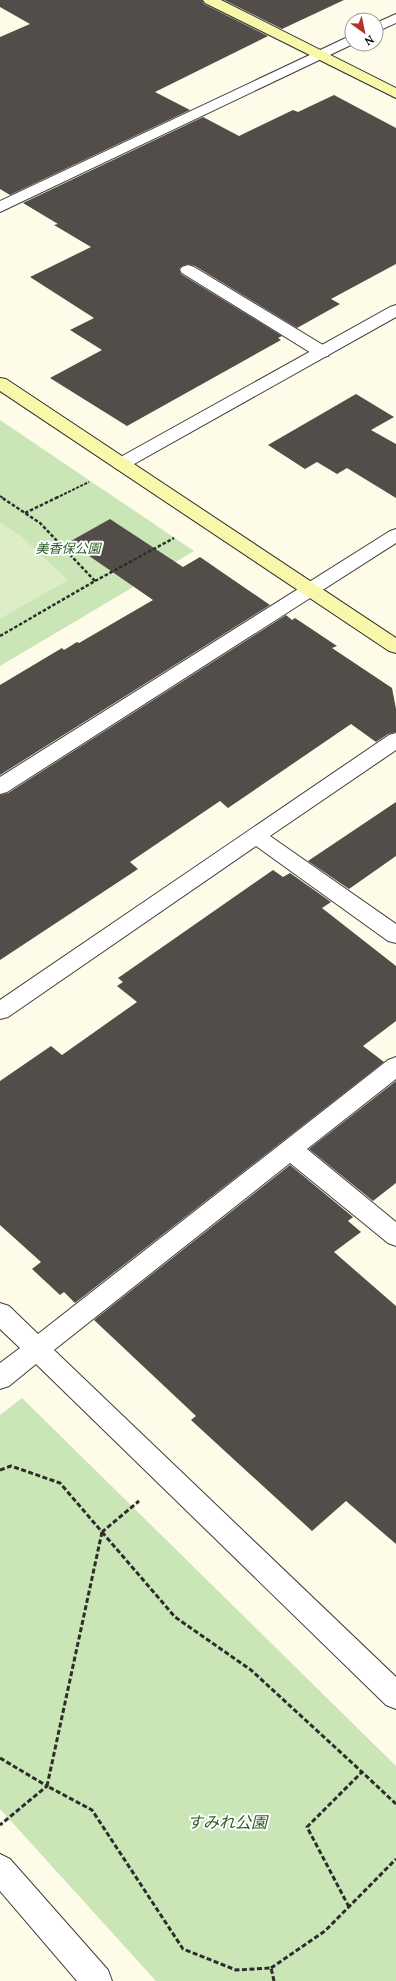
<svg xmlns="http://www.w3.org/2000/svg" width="396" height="1981" font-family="Lora,'Noto Sans JP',serif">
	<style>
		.green { fill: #cae5b6 }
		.pitch { fill: #dcedc7 }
		.building { fill: #524d48 }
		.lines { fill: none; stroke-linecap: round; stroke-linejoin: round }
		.lane-casing { stroke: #3e3e3e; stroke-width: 2 }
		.street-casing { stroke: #3e3e3e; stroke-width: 2 }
		.secondary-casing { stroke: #2d2d2d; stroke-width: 2 }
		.path-far2 { stroke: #2d2d2d; stroke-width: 2; stroke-dasharray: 3 1.5; stroke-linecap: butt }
		.path-far1 { stroke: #2d2d2d; stroke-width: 2.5; stroke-dasharray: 3.5 2; stroke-linecap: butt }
		.path { stroke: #2d2d2d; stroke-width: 3; stroke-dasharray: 5 2.5; stroke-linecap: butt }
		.lane { fill: #fff; fill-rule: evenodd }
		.street { fill: #fff; fill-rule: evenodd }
		.secondary { fill: #f9f7a9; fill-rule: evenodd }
		.labels { text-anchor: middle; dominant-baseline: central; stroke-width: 4; stroke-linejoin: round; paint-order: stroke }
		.park-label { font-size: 13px; font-style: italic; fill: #285d20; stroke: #fff }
		.near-park-label { font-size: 16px; font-style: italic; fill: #285d20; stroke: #fff }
	</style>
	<rect width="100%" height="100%" fill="#fefbe9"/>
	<!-- green -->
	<g class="green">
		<polygon points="0,420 194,551 0,666"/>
		<polygon points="22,1398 396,1766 396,1981 156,1981 0,1809 0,1415"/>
	</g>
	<!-- pitch -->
	<polygon class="pitch" points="0,522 22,537 68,580 0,619"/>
	<!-- building -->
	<g class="building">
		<polygon points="0,0 202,0 204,4 268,36 155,92 190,110 10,195 0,189 0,37 30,24 0,7"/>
		<polygon points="224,0 344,0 282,29"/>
		<polygon points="334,95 396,128 396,264 331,299 340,304 297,328 195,266 188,264 182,266 179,269 181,274 282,336 278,338 281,340 127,426 50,378 102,350 70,330 94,318 30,277 91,247 54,225 58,224 23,203 203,117 239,136 293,110 298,112"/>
		<polygon points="356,394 394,417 371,430 396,444 396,498 347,468 337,474 317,462 305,469 268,445"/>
		<polygon points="110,519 183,567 200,557 270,605 0,775 0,685 62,648 64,650 77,642 79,643 153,600 69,542"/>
		<polygon points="286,615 292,620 295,618 337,646 332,648 392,688 396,709 396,732 388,734 376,742 351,724 228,808 220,801 130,862 138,869 0,960 0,795 8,793"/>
		<polygon points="396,802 396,856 349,889 308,861"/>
		<polygon points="273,870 283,877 290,873 331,902 322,908 396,966 396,1021 363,1046 384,1062 75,1303 64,1292 60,1295 32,1269 41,1262 0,1225 0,1081 51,1046 62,1055 137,1002 117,986 123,982 118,978"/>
		<polygon points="396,1081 396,1183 373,1201 309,1149"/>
		<polygon points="290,1165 353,1217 348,1221 361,1232 334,1252 396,1306 396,1544 346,1501 312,1531 191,1420 196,1416 94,1320"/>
	</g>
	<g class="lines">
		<defs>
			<polygon id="lane" points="188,265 194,267 328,348 330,352 328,356 322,357 316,356 182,273 180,270 182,267"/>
			<g id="street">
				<polygon points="396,14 396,23 376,32 376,23"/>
				<polygon points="352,35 353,44 0,212 0,201"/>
				<polygon points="396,305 396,317 127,468 121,469 115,468 112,464 115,460 390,307"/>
				<polygon points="396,529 396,543 7,792 0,794 0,777 390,531"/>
				<polygon points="396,733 396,750 270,836 396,924 396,943 388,941 256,846 8,1017 0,1019 0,1000 389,735"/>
				<polygon points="396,1057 396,1079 307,1149 396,1222 396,1246 388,1243 290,1163 54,1350 396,1677 396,1709 386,1705 36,1364 9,1386 0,1389 0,1363 20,1348 0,1329 0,1303 9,1306 38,1334 388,1060"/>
				<polygon points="0,1854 10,1859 108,1970 112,1981 77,1981 0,1891"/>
			</g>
			<g id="secondary">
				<polygon points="203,0 221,0 396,88 396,98 205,3"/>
				<polygon points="0,378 6,379 396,638 396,653 389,651 0,391"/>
			</g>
		</defs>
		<!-- lane casing -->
		<use href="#lane" class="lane-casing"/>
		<!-- street casing -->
		<use href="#street" class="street-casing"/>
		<!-- secondary casing -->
		<use href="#secondary" class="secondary-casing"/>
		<!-- path-far2 -->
		<g class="path-far2">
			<polyline points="0,496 3,498"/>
			<polyline points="56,498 89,482"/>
		</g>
		<!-- path-far1 -->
		<g class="path-far1">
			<polyline points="25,513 58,497"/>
			<polyline points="95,581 174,538"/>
			<polyline points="0,636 95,581 40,523 1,497"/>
		</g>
		<!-- path -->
		<g class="path">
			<polyline points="0,1470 11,1466 60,1483 102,1532 139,1501"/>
			<polyline points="102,1532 47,1786 92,1810 183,1949 236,1970 271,1968 274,1981"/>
			<polyline points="102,1532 175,1617 251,1670 362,1772"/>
			<polyline points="0,1758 47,1786 0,1825"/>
			<polyline points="349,1907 307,1827 362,1772 396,1804"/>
			<polyline points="271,1968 325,1931 396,1859"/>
		</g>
		<!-- lane -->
		<use href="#lane" class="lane"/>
		<!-- street -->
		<use href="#street" class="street"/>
		<!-- secondary -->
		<use href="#secondary" class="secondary"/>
	</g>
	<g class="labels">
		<!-- park labels -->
		<g class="park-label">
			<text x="68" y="548">美香保公園</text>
		</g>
		<!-- near-park labels -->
		<g class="near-park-label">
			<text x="227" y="1822">すみれ公園</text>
		</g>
	</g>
	<!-- north arrow -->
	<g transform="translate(364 32) rotate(147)"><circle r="19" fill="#ffffff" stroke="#9d9d9d"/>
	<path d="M0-3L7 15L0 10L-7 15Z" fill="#b0332d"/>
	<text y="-6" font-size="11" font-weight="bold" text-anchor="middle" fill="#0b0b0b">N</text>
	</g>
</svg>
